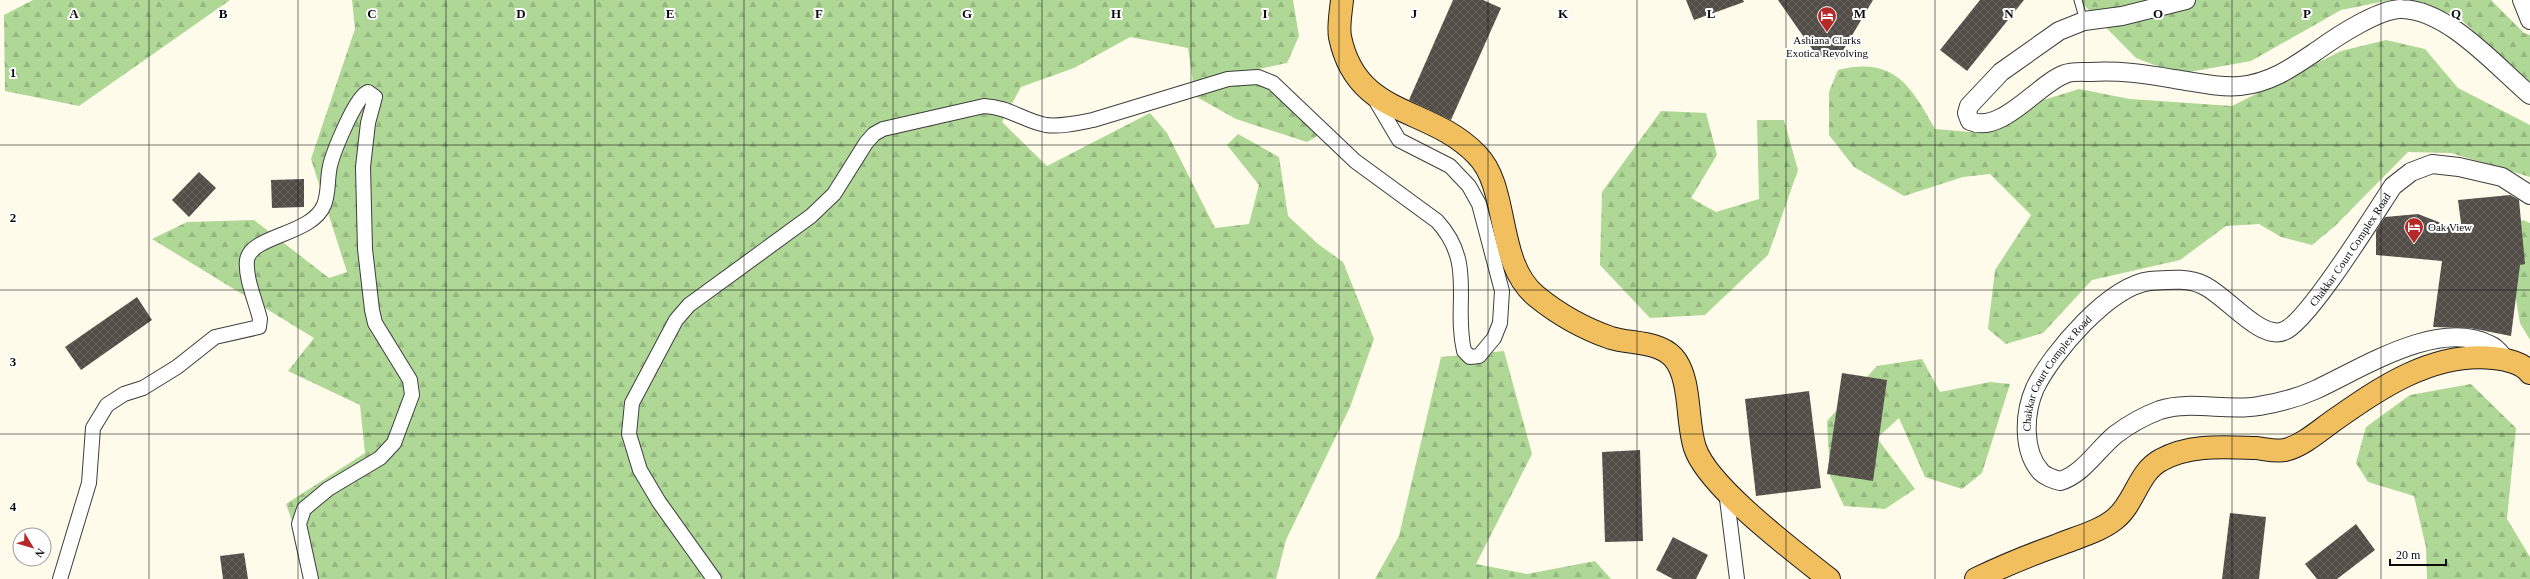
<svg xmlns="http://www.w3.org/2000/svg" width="2530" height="579" font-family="'Times New Roman',serif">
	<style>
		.forest { fill: url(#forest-firs) }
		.building { fill: url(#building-cross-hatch) }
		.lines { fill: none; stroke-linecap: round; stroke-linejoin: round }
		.service-casing { stroke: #3e3e3e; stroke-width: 9 }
		.minor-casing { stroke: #3e3e3e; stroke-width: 16 }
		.tertiary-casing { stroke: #3e3e3e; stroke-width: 20 }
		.trunk-casing { stroke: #1c1c1c; stroke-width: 24 }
		.service { stroke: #fff; stroke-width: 7 }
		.minor { stroke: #fff; stroke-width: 14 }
		.tertiary { stroke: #fff; stroke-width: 18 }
		.trunk { stroke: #f2bf5e; stroke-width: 22 }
		.grid { fill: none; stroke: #0b0b0b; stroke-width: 1; stroke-opacity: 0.55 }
		.labels { text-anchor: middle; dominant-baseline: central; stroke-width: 4; stroke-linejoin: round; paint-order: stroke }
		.poi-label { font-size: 11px; fill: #0b0b0b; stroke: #fff }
		.street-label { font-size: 11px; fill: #0b0b0b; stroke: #fff }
		.grid-label { font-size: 13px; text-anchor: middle; font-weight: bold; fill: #0b0b0b; stroke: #fff; stroke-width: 4; stroke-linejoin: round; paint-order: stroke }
	</style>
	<defs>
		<pattern id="forest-firs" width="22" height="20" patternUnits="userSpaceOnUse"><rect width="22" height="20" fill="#afd796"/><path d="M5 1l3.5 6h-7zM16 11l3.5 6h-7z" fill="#95b780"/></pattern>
		<pattern id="building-cross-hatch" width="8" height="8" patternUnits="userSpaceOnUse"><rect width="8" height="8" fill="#534d48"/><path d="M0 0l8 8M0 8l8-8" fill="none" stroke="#67625e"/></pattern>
	</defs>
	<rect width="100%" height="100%" fill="#fefbea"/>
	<!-- forest -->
	<g class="forest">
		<polygon points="33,0 230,0 79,106 5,91 4,15"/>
		<polygon points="352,0 1293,0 1299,36 1287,63 1240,73 1287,96 1319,135 1307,142 1236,119 1195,96 1188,48 1130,37 1074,68 1021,87 1002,122 1047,166 1150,113 1167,133 1215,228 1249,224 1259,185 1227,145 1238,134 1279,157 1288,216 1318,244 1343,262 1374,339 1350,407 1286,540 1276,579 313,579 286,504 365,453 360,405 288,371 314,338 152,239 187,222 254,220 329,278 347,272 311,159 355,29"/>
		<polygon points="2079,0 2391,0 2341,10 2251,61 2178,74 2136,58"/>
		<polygon points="2394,0 2491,0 2524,33 2530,35 2530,82 2456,15"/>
		<path d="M2386 40 2425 49 2458 88 2530 125V177L2451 153 2408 152 2335 226 2312 245 2281 237 2259 224 2226 226 2180 260 2092 280 2043 333 2006 344 1988 329 1995 270 2031 215 1990 174 1963 177 1904 196 1854 167 1829 135V92L1838 70C1894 56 1911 86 1935 129L1970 132 2024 106 2079 89 2130 99 2232 106 2341 51Z"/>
		<polygon points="1661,111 1706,113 1717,155 1691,198 1716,212 1759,199 1757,120 1784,120 1798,170 1768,255 1705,315 1650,318 1600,265 1602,192"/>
		<polygon points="2523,220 2530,223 2530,340 2520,323 2504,230"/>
		<polygon points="1504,351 1532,454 1476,564 1527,574 1595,561 1611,579 1375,579 1399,536 1441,357"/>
		<polygon points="1922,359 1940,392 1990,382 2010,384 1982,473 1962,489 1925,477 1899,418 1877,438 1915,489 1885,509 1844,506 1830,476 1827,421 1877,366"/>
		<polygon points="2471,384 2516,428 2507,519 2530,557 2530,579 2427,579 2426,547 2414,496 2368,482 2356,463 2366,427 2410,395"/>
	</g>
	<!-- building -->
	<g class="building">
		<polygon points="1453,0 1483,0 1501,8 1451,120 1409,100"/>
		<polygon points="1686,0 1743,0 1744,2 1694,20"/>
		<polygon points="1778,0 1873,0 1838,59 1817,56"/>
		<polygon points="1980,0 2024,0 1967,71 1940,50"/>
		<polygon points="199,172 216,188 189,217 172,200"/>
		<polygon points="304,179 304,207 272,208 271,180"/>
		<polygon points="2510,195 2519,200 2525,264 2520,265 2511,336 2470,328 2433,327 2442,261 2376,255 2376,231 2385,217 2418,214 2462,231 2458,200"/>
		<polygon points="137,297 152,320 81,370 65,347"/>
		<polygon points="1842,373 1887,380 1873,481 1827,474"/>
		<polygon points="1809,391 1821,488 1756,496 1745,399"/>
		<polygon points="1640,450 1643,541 1605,542 1602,452"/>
		<polygon points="2230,513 2266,517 2259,579 2222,579"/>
		<polygon points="2356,524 2375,550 2337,579 2317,579 2305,564"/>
		<polygon points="1673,537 1708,555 1696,579 1673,579 1656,570"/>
		<polygon points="244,553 248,579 223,579 220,556"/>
	</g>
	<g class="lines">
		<defs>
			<polyline id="service" points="2078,0 2084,21"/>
			<g id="minor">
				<polyline points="1726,491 1737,579"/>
				<path d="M60 579 89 483 93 428 107 405 124 394 143 388 177 367 215 337 259 327 260 319C256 302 245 278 247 260 251 235 312 235 324 205 329 193 327 179 330 166 333 153 356 95 368 92L375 97 368 123 363 167 365 249 372 310 375 323 410 380 412 395 394 443 380 458 328 489 304 509 299 524 311 579"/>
				<path d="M714 579 659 502 640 470 629 434 632 403 676 320 689 305 811 216 834 194 866 143 874 134 883 129 984 106C1009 107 1024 121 1046 125 1061 127 1078 123 1093 120L1228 79 1258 77 1273 83 1355 161 1437 221C1476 263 1453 303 1464 351L1470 357 1479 356 1494 338 1500 323 1502 291 1479 204 1469 186 1450 166 1399 140 1373 96"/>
			</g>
			<g id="tertiary">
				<path d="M2186 0 2122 16 2084 21 2059 31 2001 72 1969 106 1967 113 1970 121C2001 135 2039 83 2065 74 2072 71 2083 72 2090 72 2119 70 2146 74 2174 79 2196 82 2218 88 2240 86 2271 83 2293 67 2318 50 2336 37 2380 8 2402 9 2448 10 2496 66 2530 95"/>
				<polyline points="2522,0 2530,20"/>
				<path id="s1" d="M2505 359C2501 354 2496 347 2490 345 2438 318 2361 369 2315 390 2297 398 2278 403 2259 406 2229 412 2190 400 2160 410 2144 416 2128 425 2115 435 2097 450 2082 475 2060 481 2053 479 2046 477 2041 472 2022 451 2024 413 2035 388 2052 353 2109 286 2150 281 2167 280 2187 277 2203 285 2226 295 2260 341 2284 331 2308 322 2375 213 2393 186L2411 172 2432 164 2459 167 2502 177 2530 195"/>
			</g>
			<g id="trunk">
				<path d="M1342 0C1341 11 1338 26 1340 37 1357 119 1430 105 1477 155 1510 188 1495 262 1536 296 1558 314 1585 329 1611 338 1631 344 1658 341 1673 357 1692 378 1686 422 1695 448 1708 487 1795 552 1829 579"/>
				<path d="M1976 579C2003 566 2030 555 2058 545 2077 537 2099 532 2115 519 2135 503 2138 472 2161 460 2190 444 2224 447 2256 448 2265 449 2276 452 2285 450 2302 446 2319 431 2333 421 2380 388 2433 351 2494 358 2505 359 2523 363 2530 373"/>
			</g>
		</defs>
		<!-- service casing -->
		<use href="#service" class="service-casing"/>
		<!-- minor casing -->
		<use href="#minor" class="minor-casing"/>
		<!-- tertiary casing -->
		<use href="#tertiary" class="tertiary-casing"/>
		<!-- trunk casing -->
		<use href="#trunk" class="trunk-casing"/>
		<!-- service -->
		<use href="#service" class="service"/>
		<!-- minor -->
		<use href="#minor" class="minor"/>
		<!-- tertiary -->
		<use href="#tertiary" class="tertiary"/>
		<!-- trunk -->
		<use href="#trunk" class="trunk"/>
	</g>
	<!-- grid -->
	<path class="grid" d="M149 0V579M298 0V579M446 0V579M595 0V579M744 0V579M893 0V579M1042 0V579M1191 0V579M1339 0V579M1488 0V579M1637 0V579M1786 0V579M1935 0V579M2084 0V579M2232 0V579M2381 0V579M0 145H2530M0 290H2530M0 434H2530"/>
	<!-- icons -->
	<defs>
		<symbol id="hotel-pin" viewBox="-11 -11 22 30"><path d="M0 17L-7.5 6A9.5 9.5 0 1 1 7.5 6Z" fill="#b52a29" stroke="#fff"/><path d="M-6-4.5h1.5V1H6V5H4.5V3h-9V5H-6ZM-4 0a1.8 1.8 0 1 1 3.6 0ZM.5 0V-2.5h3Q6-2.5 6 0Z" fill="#fff"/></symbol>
	</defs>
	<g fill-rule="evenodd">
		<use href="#hotel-pin" x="1816" y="5" width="22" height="30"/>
		<use href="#hotel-pin" x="2403" y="216" width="22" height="30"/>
	</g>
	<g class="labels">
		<!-- poi labels -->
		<g class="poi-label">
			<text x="1827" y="40">Ashiana Clarks<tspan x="1827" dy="13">Exotica Revolving</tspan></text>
			<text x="2428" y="227" text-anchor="start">Oak View</text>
		</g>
		<!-- street labels -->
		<g class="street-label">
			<text stroke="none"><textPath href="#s1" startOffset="1016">Chakkar Court Complex Road</textPath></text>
			<text stroke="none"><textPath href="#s1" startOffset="622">Chakkar Court Complex Road</textPath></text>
		</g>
	</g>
	<g class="grid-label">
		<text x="74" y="18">A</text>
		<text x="223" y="18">B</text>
		<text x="372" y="18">C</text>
		<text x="521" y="18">D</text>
		<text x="670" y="18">E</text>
		<text x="819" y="18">F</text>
		<text x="967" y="18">G</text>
		<text x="1116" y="18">H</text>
		<text x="1265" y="18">I</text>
		<text x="1414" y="18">J</text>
		<text x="1563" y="18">K</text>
		<text x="1711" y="18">L</text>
		<text x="1860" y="18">M</text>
		<text x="2009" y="18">N</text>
		<text x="2158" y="18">O</text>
		<text x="2307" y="18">P</text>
		<text x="2456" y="18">Q</text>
		<text x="13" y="77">1</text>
		<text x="13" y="222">2</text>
		<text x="13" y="366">3</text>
		<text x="13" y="511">4</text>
	</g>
	<!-- north arrow -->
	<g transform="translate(32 547) rotate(128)"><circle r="19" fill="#ffffff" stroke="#9d9d9d"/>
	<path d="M0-3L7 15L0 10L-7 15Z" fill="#b52a29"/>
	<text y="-6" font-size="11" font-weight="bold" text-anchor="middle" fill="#0b0b0b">N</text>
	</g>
	<!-- scale -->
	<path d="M2390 559v6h56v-6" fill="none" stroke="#0b0b0b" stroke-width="2"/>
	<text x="2396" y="559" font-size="12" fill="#0b0b0b" stroke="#ffffff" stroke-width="3" paint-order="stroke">20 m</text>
</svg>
